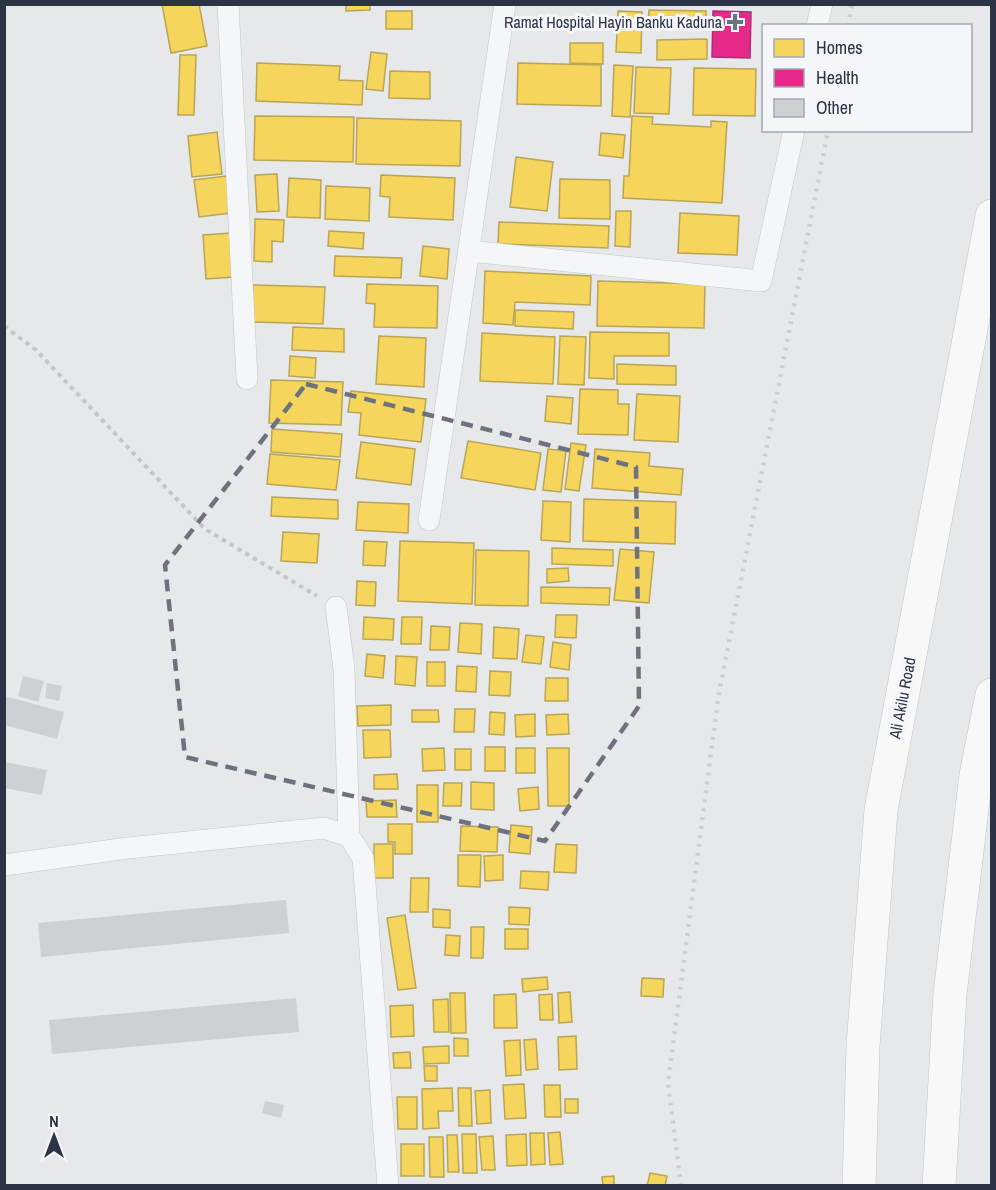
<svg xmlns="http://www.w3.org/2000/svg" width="996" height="1190" font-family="'Archivo Narrow',sans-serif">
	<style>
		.homes { fill: #f6d55c; stroke: #b9a555; stroke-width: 1.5 }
		.health { fill: #e7298a; stroke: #af2c75; stroke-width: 1.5 }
		.building { fill: #ced0d3 }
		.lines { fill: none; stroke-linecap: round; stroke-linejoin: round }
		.street-casing { stroke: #c4c6c8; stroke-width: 22 }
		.primary-casing { stroke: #c2c5c8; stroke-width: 34 }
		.path { stroke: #c5c6ca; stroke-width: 4; stroke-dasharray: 4.5 4.5; stroke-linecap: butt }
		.street { stroke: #f5f6f7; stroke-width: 21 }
		.primary { stroke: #f8f8f8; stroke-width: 33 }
		.rail { stroke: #cecfd2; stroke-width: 4.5; stroke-dasharray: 3 6; stroke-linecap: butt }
		.marked { fill: none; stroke: #6c737f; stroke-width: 4.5; stroke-dasharray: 12 8; stroke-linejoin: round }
		.poi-dot { fill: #6c737f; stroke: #f4f6f9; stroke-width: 2 }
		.labels { text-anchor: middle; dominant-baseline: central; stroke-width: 6; stroke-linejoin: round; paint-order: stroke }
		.poi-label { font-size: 16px; fill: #2b3445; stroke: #f4f6f9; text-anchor: end }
		.street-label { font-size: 16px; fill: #2b3445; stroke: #f4f6f9 }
	</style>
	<rect width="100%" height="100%" fill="#e6e8ea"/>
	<!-- homes -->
	<g class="homes">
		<polygon points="162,4 199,4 207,46 171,53"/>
		<polygon points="346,4 370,4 370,10 346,11"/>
		<polygon points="649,10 706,11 706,29 648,28"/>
		<rect x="386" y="11" width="26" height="18"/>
		<polygon points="618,11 642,12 641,53 616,52"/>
		<polygon points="707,39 707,59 657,60 657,40"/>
		<polygon points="570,43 603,43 603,64 570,63"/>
		<polygon points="371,52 387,54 383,91 366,89"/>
		<polygon points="180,55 196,55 194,115 178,115"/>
		<polygon points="257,63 340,66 339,80 363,81 362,105 256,101"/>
		<polygon points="518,63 601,65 601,106 517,104"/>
		<polygon points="614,65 633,66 630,117 612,116"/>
		<polygon points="636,67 671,68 669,114 634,113"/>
		<polygon points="694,68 756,69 755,116 693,115"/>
		<polygon points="390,71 430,72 430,99 389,98"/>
		<polygon points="255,116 354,117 353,162 254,160"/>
		<polygon points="632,116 653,117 652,124 711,127 711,121 727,122 722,203 623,198 624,176 629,176"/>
		<polygon points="357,118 461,121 460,166 356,164"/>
		<polygon points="217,132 222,174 192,177 188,136"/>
		<polygon points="601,133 625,135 623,158 599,155"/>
		<polygon points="516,157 553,162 547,211 510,207"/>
		<polygon points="277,174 279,211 257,212 255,175"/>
		<polygon points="381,175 455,178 453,220 389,217 390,197 380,196"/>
		<polygon points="226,176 231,213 199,217 194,180"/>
		<polygon points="289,178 321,180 320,218 287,217"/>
		<polygon points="560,179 610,180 610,219 559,218"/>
		<polygon points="326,186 370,188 369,221 325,219"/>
		<polygon points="616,211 631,211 630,247 615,246"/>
		<polygon points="680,213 739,216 737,255 678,253"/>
		<polygon points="255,219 284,220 283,242 272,241 272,262 254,261"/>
		<polygon points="499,222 609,226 608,248 498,244"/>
		<polygon points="329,231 364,233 363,249 328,246"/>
		<polygon points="231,233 234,277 206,279 203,235"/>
		<polygon points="423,246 449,249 447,279 420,276"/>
		<polygon points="335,256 402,258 401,278 334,276"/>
		<polygon points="485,271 591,276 590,305 515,302 513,325 483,323"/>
		<polygon points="598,281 705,284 704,328 597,326"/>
		<polygon points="367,284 438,286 437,328 374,327 375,304 366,303"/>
		<polygon points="253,285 325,287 323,324 251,322"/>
		<polygon points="515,310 574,312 573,329 515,326"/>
		<polygon points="293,327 344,329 344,352 292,350"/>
		<polygon points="590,332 669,333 669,356 614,356 614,379 589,378"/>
		<polygon points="482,333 555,337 553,384 480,381"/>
		<polygon points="379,336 426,338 424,387 376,384"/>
		<polygon points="560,336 586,337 584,385 558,384"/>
		<polygon points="290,356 316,358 315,378 289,376"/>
		<polygon points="617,364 676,366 676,385 617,384"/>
		<polygon points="271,380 343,382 341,425 269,423"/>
		<polygon points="580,389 618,390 618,404 629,404 628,435 578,434"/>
		<polygon points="351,391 426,399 421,442 359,435 361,413 348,412"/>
		<polygon points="637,394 680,396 678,442 634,440"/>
		<polygon points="547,396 573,398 571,424 545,421"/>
		<polygon points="272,429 342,434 340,457 271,452"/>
		<polygon points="468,441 541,453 535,490 461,478"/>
		<polygon points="361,442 415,449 411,485 356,478"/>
		<polygon points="571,443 586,445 579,491 565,489"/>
		<polygon points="548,449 566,451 561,492 543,490"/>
		<polygon points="595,449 650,453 649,466 683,469 681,495 592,488"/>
		<polygon points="270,454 340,460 336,490 267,484"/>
		<polygon points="272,497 338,500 338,519 271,516"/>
		<polygon points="584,499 676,502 675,544 583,541"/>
		<polygon points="543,501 571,502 570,542 541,540"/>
		<polygon points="358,502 409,504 408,533 356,530"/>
		<polygon points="283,532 319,534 317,563 281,561"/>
		<polygon points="364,541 387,542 385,566 363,565"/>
		<polygon points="400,541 474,543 472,604 398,601"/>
		<polygon points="552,548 613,550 613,566 552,564"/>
		<polygon points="620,549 654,552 649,603 614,600"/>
		<polygon points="476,550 529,551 528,606 475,605"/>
		<polygon points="568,568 569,581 547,583 547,569"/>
		<polygon points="357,581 376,582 375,606 356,605"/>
		<polygon points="541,587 610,588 609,605 541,603"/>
		<polygon points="556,615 577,615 576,638 555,637"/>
		<polygon points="364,617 394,619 393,640 363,639"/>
		<polygon points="402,617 422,617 421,644 401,644"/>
		<polygon points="460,623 482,624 481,654 458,652"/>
		<polygon points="431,626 450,627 449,650 430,650"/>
		<polygon points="494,627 519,629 517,659 493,658"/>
		<polygon points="526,635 544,637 541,664 522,662"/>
		<polygon points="553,642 571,645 569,670 550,667"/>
		<polygon points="367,654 385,656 383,678 365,676"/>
		<polygon points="396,656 417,657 415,686 395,684"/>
		<rect x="427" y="662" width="18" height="24"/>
		<polygon points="457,666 477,667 476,692 456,691"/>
		<polygon points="490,671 511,672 510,696 489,695"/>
		<polygon points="546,678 568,678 568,701 545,701"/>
		<polygon points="391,705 391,725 358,726 357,706"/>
		<polygon points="455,709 475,709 474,732 454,732"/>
		<polygon points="412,710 438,710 439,722 412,722"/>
		<polygon points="490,712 505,713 504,735 489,734"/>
		<polygon points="535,714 535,736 516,737 515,715"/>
		<polygon points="568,714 569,734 547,735 546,715"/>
		<polygon points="363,730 390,730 391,757 364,758"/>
		<rect x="485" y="747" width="20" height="24"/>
		<polygon points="444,748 445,770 423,771 422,749"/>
		<rect x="516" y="748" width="19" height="25"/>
		<polygon points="547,748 569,748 569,806 548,806"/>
		<rect x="455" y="749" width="16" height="21"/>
		<polygon points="397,774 398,789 374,789 374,775"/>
		<polygon points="471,782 494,783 494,810 471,809"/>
		<polygon points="444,783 462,783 461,806 443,806"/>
		<rect x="417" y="785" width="21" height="37"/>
		<polygon points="538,787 539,809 520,811 518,789"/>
		<polygon points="396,800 397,817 367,817 366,801"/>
		<polygon points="388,824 412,824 412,854 395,854 395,842 388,842"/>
		<polygon points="511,825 532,827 530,854 509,852"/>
		<polygon points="461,826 498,827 497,852 460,851"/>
		<rect x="374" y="844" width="19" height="34"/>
		<polygon points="556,844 577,845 576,873 554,872"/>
		<polygon points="458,855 481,855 480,887 458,886"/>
		<polygon points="503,855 503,880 485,881 484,856"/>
		<polygon points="521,871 549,872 548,890 520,888"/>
		<polygon points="411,878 429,878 428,912 410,912"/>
		<polygon points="509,907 530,908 529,925 509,924"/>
		<polygon points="433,909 450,910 450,928 433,927"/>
		<polygon points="405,915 416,988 398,990 387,918"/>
		<polygon points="471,927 484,927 483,958 471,958"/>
		<rect x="505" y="929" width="23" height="20"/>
		<polygon points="446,935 460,936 459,956 445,955"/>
		<polygon points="547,977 548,989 523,992 522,979"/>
		<polygon points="642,978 664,979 663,997 641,996"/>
		<polygon points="570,992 572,1022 559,1023 558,993"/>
		<polygon points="450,993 465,993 466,1033 451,1033"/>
		<polygon points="516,994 517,1028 494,1028 494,995"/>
		<polygon points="552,994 553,1020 540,1020 539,995"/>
		<polygon points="448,999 449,1032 434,1032 433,1000"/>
		<polygon points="413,1005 414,1036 391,1037 390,1006"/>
		<polygon points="576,1036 577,1069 559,1070 558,1037"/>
		<polygon points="454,1038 468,1039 468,1056 454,1056"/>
		<polygon points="536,1039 538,1069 526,1070 524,1040"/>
		<polygon points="520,1040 521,1075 506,1076 504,1041"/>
		<polygon points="449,1046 449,1063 424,1064 423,1047"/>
		<polygon points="410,1052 411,1068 394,1068 393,1053"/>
		<polygon points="424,1066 437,1066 437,1081 425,1081"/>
		<polygon points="524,1084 526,1118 505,1119 503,1085"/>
		<polygon points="544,1085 560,1085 561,1117 545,1117"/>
		<polygon points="452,1088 453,1111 438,1111 439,1128 423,1129 422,1089"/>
		<polygon points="458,1088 471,1088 472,1126 459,1126"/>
		<polygon points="490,1090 491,1123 477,1124 475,1091"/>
		<polygon points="397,1097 417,1097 417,1129 398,1129"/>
		<rect x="565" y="1099" width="13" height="14"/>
		<polygon points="560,1132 563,1164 550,1165 548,1133"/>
		<polygon points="530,1133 544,1133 545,1164 531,1165"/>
		<polygon points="462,1134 476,1134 477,1173 463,1173"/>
		<polygon points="526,1134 527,1165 507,1166 506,1135"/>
		<polygon points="447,1135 457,1135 459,1172 448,1172"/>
		<polygon points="493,1136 495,1170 482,1170 479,1137"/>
		<polygon points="429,1137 443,1137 444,1177 430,1177"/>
		<rect x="401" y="1144" width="23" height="32"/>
		<polygon points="650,1173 667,1176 665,1186 647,1186"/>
		<polygon points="614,1176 614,1186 603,1186 602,1177"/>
	</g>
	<!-- health -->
	<polygon class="health" points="713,11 751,12 750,58 712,57"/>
	<!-- building -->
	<g class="building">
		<polygon points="23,676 44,681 38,702 18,696"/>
		<polygon points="47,683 62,686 59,701 45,698"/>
		<polygon points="4,696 64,712 57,739 4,725"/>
		<polygon points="4,762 47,770 42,795 4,788"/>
		<polygon points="286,900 289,933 41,957 38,923"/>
		<polygon points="296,998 299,1032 52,1054 49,1020"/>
		<polygon points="265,1101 284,1105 281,1118 262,1113"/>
	</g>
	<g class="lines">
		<defs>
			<g id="street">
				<polyline points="228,4 247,379"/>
				<polyline points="817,26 822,4"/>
				<polyline points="469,251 761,281 794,130"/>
				<polyline points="429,520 505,4"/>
				<polyline points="336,607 344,669 349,836 363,858 388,1186"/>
				<polyline points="4,865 128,848 324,828 349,836"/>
			</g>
			<g id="primary">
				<polyline points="859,1186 863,1046 881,810 992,216"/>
				<polyline points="939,1186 950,994 976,775 992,695"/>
			</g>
		</defs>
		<!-- street casing -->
		<use href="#street" class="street-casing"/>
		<!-- primary casing -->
		<use href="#primary" class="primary-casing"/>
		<!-- path -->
		<polyline class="path" points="4,326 36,350 205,529 317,596"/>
		<!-- street -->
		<use href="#street" class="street"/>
		<!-- primary -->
		<use href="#primary" class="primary"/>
		<!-- rail -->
		<g class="rail">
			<polyline points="848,26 852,4"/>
			<polyline points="681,1186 668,1083 718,699 828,130"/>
		</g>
	</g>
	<!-- marked area -->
	<path class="marked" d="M306 384 636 467 639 706 545 841 185 757 165 565Z"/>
	<!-- markers -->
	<path class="poi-dot" d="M732 13h6v6h6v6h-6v6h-6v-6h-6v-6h6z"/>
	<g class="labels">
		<!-- poi labels -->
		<g class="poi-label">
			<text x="722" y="22">Ramat Hospital Hayin Banku Kaduna</text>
		</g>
		<!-- street labels -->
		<g class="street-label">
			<text transform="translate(902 698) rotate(-79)">Ali Akilu Road</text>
		</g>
	</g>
	<!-- border -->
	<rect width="996" height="1190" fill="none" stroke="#2b3445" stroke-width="12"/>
	<!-- legend -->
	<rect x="762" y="24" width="210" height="108" fill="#f4f6f9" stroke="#a4a8b1" stroke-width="1.5"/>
	<rect x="774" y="39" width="30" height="18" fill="#f6d55c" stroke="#a4a8b1" stroke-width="1.5"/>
	<text x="816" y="54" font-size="18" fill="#2b3445">Homes</text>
	<rect x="774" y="69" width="30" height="18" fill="#e7298a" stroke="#a4a8b1" stroke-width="1.5"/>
	<text x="816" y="84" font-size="18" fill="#2b3445">Health</text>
	<rect x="774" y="99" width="30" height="18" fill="#ced0d3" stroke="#a4a8b1" stroke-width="1.5"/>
	<text x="816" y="114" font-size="18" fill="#2b3445">Other</text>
	<!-- north arrow -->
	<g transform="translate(54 1136)" stroke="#f4f6f9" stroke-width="4.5" paint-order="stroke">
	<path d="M0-4.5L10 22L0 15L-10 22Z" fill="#2b3445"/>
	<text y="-9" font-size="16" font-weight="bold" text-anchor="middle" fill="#2b3445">N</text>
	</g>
</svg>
